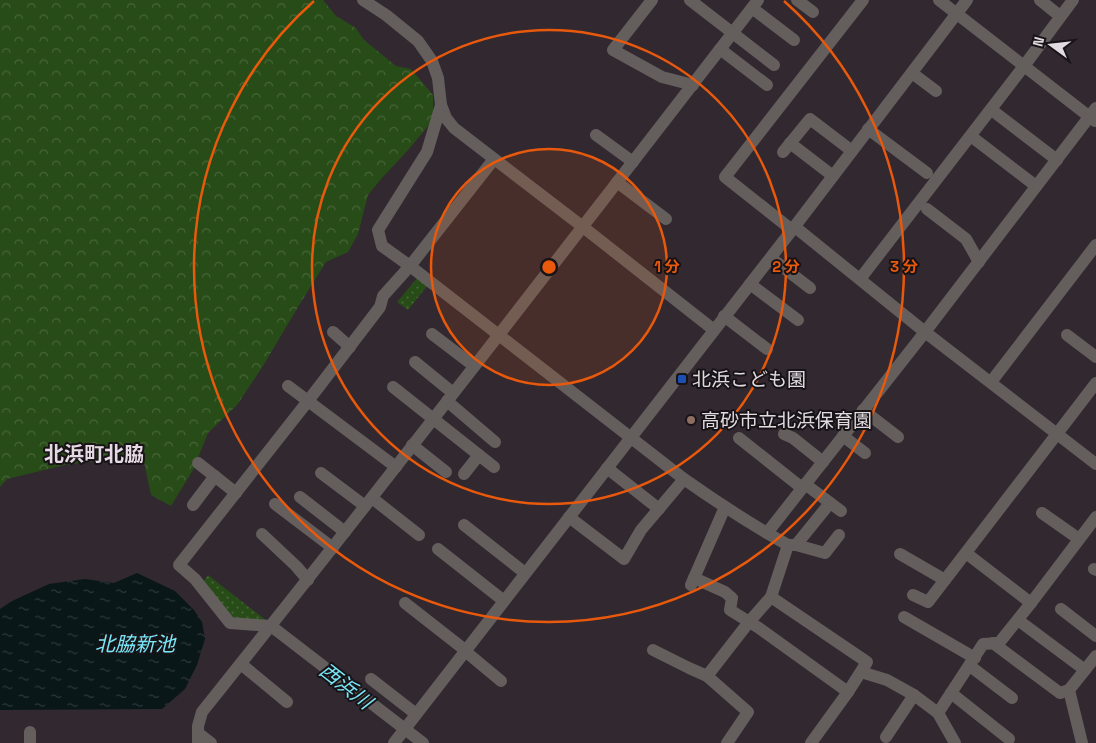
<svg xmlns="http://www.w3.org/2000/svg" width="1096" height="743" font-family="'Space Grotesk','Noto Sans JP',sans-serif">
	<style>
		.grass { fill: url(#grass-dots) }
		.forest { fill: url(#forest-crowns) }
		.water { fill: url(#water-ripples) }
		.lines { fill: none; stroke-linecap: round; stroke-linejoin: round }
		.minor { stroke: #645e5d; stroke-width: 12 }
		.ring { fill: none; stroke: #e8590c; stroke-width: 2.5 }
		.transit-dot { fill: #1a4fb4; stroke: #171316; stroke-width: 2 }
		.education-dot { fill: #8d6e63; stroke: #171316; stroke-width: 2 }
		.labels { text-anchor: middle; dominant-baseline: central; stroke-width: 4; stroke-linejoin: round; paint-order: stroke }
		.poi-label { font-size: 19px; fill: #e1dbe0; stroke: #171316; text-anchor: start }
		.neighbourhood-label { font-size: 20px; font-weight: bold; fill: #e5d9e4; stroke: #171316 }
		.water-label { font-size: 20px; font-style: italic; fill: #79e8f8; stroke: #171316 }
		.centre { fill: #e8590c; stroke: #171316; stroke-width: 2.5 }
		.ring-label { font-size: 15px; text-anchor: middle; font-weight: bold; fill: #e8590c; stroke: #171316; stroke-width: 4; stroke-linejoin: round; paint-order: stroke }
	</style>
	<defs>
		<pattern id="grass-dots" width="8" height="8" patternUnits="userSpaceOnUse" patternTransform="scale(1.25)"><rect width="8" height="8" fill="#284c17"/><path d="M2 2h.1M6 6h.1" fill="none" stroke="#476538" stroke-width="1.8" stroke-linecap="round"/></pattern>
		<pattern id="forest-crowns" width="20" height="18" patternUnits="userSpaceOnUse" patternTransform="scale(1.25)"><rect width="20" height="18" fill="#284c17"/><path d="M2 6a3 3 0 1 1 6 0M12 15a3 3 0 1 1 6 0" fill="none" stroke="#476538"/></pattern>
		<pattern id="water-ripples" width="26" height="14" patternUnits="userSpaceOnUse" patternTransform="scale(1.25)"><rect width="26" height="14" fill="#091719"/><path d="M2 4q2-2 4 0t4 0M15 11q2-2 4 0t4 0" fill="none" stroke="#2d383a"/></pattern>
	</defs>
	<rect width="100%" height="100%" fill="#312830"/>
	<!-- grass -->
	<g class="grass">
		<polygon points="418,277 428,285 408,310 397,302"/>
		<polygon points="208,575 267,621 233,621 203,582"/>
	</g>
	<!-- forest -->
	<polygon class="forest" points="0,0 323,0 336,16 356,28 364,40 396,66 411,69 433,95 433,120 409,149 381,179 368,195 358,234 348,252 326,262 301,302 263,366 237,405 208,433 193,470 171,506 151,495 144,462 104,460 65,465 7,479 0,487"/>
	<!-- water -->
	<polygon class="water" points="137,573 175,591 194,610 202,622 205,639 197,665 185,689 162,709 0,710 0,609 12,601 49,584 85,579 114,583"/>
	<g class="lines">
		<!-- minor -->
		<g class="minor">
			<polyline points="363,0 386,15 418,41 432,61 438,78 441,105 446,118 454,128 583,227 714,330"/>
			<polyline points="652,0 613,50 662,77 693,85"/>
			<polyline points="690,0 774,65"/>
			<polyline points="797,0 813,12"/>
			<polyline points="939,0 1095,121"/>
			<polyline points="1040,0 1060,16"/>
			<polyline points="752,8 794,40"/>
			<polyline points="720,49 767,85"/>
			<polyline points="912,73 936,91"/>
			<path d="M441 105 427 152 378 230 382 246 410 266 684 479C718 503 752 525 788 545L771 597 749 622 707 676 748 712 727 743"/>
			<polyline points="993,111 1057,160"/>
			<polyline points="868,129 927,173"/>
			<polyline points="596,135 633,162"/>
			<polyline points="972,137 1036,186"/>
			<polyline points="790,143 833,176"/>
			<polyline points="783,152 810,119 852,151"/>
			<polyline points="617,182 666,219"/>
			<polyline points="927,209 966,239 979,262"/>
			<polyline points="795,227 925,332 1096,464"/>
			<polyline points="792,230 725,177 863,0"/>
			<polyline points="771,258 810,288"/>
			<polyline points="860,279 1024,66 1073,0"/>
			<polyline points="750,284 798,320"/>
			<polyline points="724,316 767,349"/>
			<polyline points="333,332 350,347"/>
			<polyline points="432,334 474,366"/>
			<polyline points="1067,335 1096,357"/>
			<polyline points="415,362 453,393"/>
			<polyline points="991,382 1096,245"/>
			<polyline points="288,386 396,467"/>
			<polyline points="393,387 494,467"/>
			<polyline points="447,401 495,442"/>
			<polyline points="863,410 898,437"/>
			<polyline points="784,434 793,438 823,462"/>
			<polyline points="843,436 865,453"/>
			<polyline points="739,438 802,488"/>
			<polyline points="412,445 446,472"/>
			<polyline points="198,463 236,493"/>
			<polyline points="607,468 659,509"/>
			<polyline points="321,473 365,506"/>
			<polyline points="464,474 479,455"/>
			<polyline points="805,484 841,511"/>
			<polyline points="300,497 345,532"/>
			<polyline points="372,498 419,535"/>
			<polyline points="275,504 333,548"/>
			<polyline points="193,505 215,476"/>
			<polyline points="1042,513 1079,539"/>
			<polyline points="569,517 624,559 641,530 684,479"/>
			<polyline points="464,525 525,573"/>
			<polyline points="767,533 925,332 1096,108"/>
			<polyline points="262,534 296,566 308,580"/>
			<polyline points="788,545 796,545 825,553 839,535"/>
			<polyline points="796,545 830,503"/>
			<polyline points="438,549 504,601"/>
			<polyline points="966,553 1031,603"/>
			<polyline points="900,554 945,580"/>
			<polyline points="1094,569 1096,570"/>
			<polyline points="694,578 725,592 732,598 730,610 759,628 848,692"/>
			<polyline points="691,585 725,507"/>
			<polyline points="913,595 928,602 1096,383"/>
			<polyline points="771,597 867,662 848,692 811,743"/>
			<polyline points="405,603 465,650"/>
			<polyline points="1061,609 1096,636"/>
			<polyline points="904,617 975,658"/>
			<polyline points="1018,620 1085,670"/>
			<polyline points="993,643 1060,693 1069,690"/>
			<polyline points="653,650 689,668 707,676"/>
			<polyline points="465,651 501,681"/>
			<polyline points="241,664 287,702"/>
			<polyline points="970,666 1012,698"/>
			<polyline points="861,672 887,680 914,695 938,713 955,743"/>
			<polyline points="371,679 416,714"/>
			<polyline points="951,693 1009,739"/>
			<polyline points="938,713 983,644 999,643 1031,603 1096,517"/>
			<polyline points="30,732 30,743"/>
			<polyline points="198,733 211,743"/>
			<polyline points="886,737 914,695"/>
			<path d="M198 743V726L202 712C390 477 574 238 758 0"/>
			<polyline points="394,743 792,230 967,0"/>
			<polyline points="423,743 271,626 230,623 195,579 179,565 308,401 380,307 383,296 410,266 494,159"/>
			<polyline points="1082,743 1069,690 1096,656"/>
		</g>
	</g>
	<!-- distance rings -->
	<circle cx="549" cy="267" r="118" fill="#e8590c" fill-opacity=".12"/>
	<g class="ring">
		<circle cx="549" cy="267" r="118"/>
		<circle cx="549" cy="267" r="237"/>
		<path d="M784 1A355 355 0 1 1 314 1"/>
	</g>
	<!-- markers -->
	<rect class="transit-dot" x="677" y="374" width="10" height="10" rx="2.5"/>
	<circle class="education-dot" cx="691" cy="420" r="5"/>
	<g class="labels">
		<!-- poi labels -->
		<g class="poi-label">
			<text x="692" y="379">北浜こども園</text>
			<text x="701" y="420">高砂市立北浜保育園</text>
		</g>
		<!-- neighbourhood labels -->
		<g class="neighbourhood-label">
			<text x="94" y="454">北浜町北脇</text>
		</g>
		<!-- water labels -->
		<g class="water-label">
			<text x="135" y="644">北脇新池</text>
			<text transform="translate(346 686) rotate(38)">西浜川</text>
		</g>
	</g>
	<circle cx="549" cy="267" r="8" class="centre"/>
	<g class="ring-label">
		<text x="667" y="272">1 分</text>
		<text x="786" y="272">2 分</text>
		<text x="904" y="272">3 分</text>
	</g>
	<!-- north arrow -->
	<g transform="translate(1051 45) rotate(285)" stroke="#171316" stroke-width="4" paint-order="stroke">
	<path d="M0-4L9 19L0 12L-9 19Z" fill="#e1dbe0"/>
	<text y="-8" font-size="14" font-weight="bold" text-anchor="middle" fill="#e1dbe0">N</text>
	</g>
</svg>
